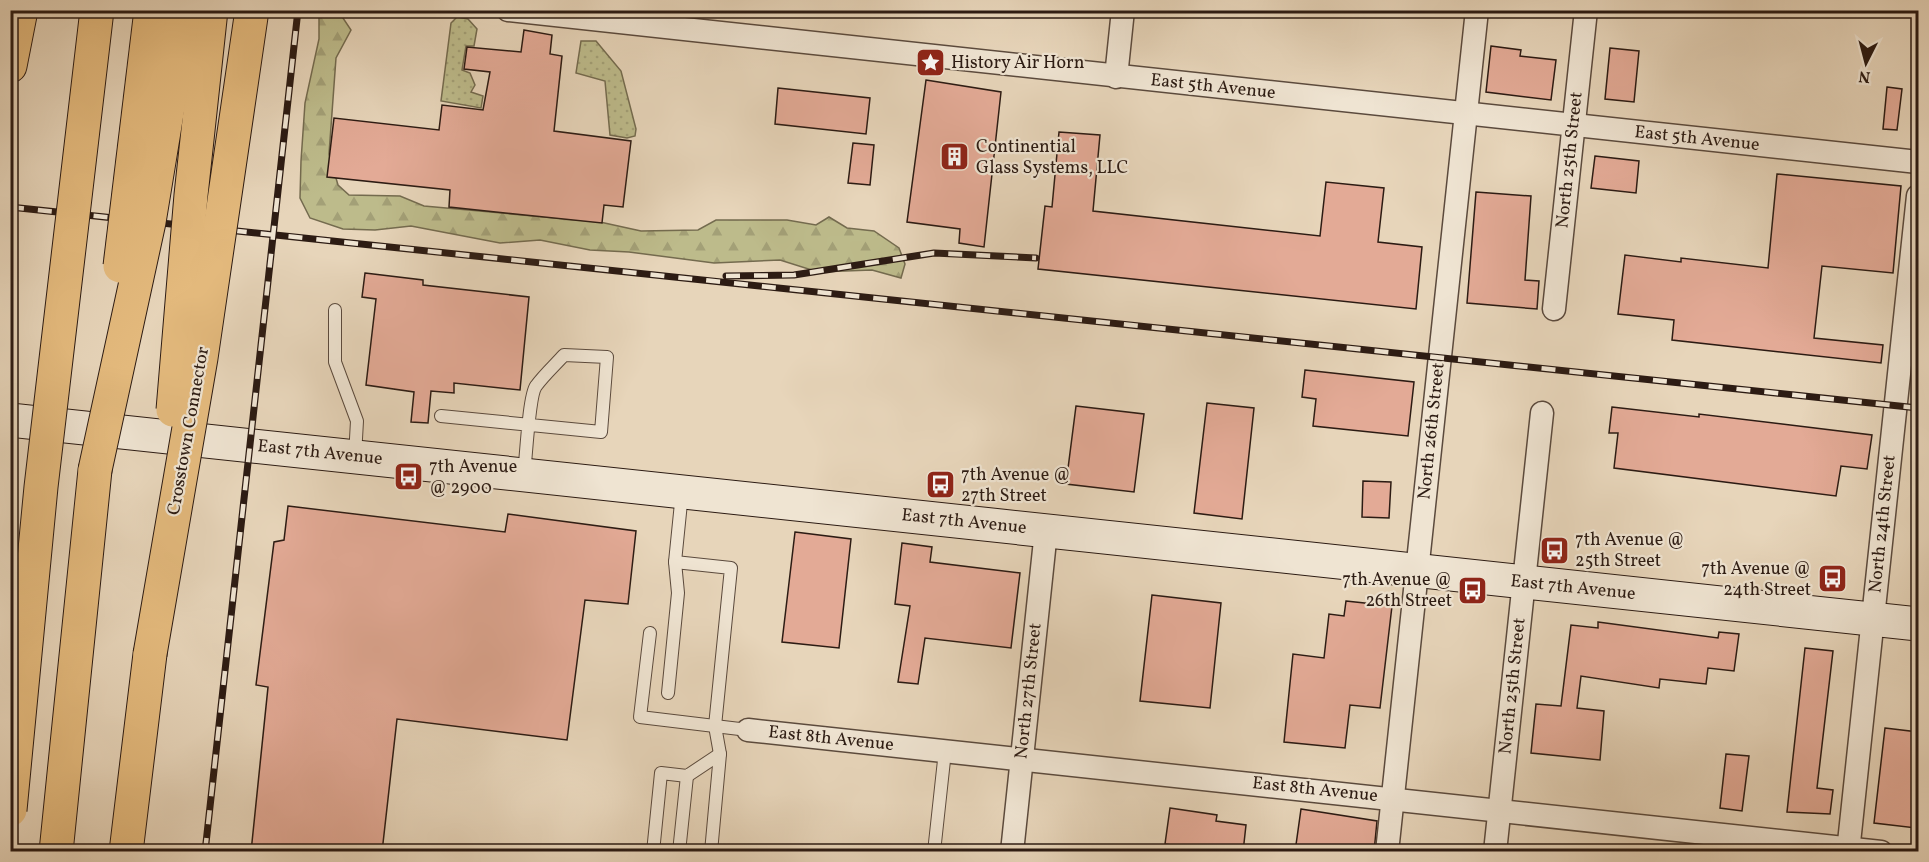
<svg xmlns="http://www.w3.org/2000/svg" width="1929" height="862" font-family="Vollkorn,serif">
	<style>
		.forest { fill: url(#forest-firs); stroke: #746b4f; stroke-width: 1.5 }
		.garden { fill: url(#garden-dots); stroke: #746b4f; stroke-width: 1.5 }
		.building { fill: #e3aa96; stroke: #2c1b13; stroke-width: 1.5 }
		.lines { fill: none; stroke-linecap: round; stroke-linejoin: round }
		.lane-casing { stroke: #5b4a3d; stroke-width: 14 }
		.street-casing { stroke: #5b4a3d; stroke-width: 25 }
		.secondary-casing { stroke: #2c1b13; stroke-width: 35 }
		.highway-casing { stroke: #2c1b13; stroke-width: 35 }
		.lane { stroke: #efe4d2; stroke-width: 12 }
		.street { stroke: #efe4d2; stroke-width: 22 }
		.secondary { stroke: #efe4d2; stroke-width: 33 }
		.highway { stroke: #e4ba7d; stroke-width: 33 }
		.rail-casing { stroke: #2c1b13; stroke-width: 7 }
		.rail { stroke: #efe4d2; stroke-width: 4.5; stroke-dasharray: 14; stroke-linecap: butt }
		.highway-bridge-casing { stroke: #2c1b13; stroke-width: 35; stroke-linecap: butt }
		.highway-bridge { stroke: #e4ba7d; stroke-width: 33 }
		.labels { text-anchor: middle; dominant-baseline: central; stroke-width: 4.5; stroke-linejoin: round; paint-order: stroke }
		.poi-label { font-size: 18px; fill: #2c1b13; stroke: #efe4d2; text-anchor: start }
		.street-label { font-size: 18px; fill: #2c1b13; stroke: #efe4d2 }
	</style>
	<defs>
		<pattern id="forest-firs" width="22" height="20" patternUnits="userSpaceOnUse" patternTransform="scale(1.5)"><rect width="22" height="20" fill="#bdbb8b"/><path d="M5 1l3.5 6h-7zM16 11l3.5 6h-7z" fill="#a3a077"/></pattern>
		<pattern id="garden-dots" width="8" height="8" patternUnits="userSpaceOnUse" patternTransform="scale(1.5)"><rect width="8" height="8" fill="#bdbb8b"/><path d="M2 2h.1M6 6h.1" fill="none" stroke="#a3a077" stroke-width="1.8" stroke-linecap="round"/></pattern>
	</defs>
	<rect width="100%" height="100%" fill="#e7d5ba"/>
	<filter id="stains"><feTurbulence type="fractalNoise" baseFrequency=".00333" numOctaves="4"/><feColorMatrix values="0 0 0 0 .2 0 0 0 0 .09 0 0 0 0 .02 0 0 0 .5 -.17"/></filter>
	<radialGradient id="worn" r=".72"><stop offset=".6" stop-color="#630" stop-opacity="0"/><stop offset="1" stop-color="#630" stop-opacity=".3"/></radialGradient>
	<!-- forest -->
	<polygon class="forest" points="319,12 339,12 351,30 336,58 329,154 338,185 349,195 400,196 424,206 600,222 641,231 698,230 716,220 787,220 816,225 829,217 847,228 874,231 899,248 905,264 901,278 872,270 818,272 780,260 714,263 629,252 590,250 540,240 500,243 411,226 375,230 343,229 310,218 300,198 301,161 305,103 319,39"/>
	<!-- garden -->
	<g class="garden">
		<polygon points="457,17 468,19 477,29 474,46 466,46 462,70 470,73 475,85 471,92 483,96 481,108 441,101 451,23"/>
		<polygon points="581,41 596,41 621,71 636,129 635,136 627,138 610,135 605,81 576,73"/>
	</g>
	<!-- building -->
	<g class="building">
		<polygon points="524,30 552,35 550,54 562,56 554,131 631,141 623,207 604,205 602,223 449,207 450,190 327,177 334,118 439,130 442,105 483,110 490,72 464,69 467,47 521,52"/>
		<polygon points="1491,46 1521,50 1520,56 1556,60 1551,100 1486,92"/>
		<polygon points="1610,48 1639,51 1634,102 1605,99"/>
		<polygon points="926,80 1001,92 984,247 959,243 960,229 907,222"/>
		<polygon points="1887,87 1902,89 1897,130 1883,129"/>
		<polygon points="778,88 870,98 866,134 775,124"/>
		<polygon points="1059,132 1100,135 1093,211 1320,236 1326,182 1384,188 1378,242 1422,247 1416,309 1038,269 1045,206 1052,207"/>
		<polygon points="853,143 874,145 870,185 848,183"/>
		<polygon points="1595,156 1639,161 1636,193 1591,188"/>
		<polygon points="1777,174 1901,186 1893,273 1822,266 1814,338 1883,345 1881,363 1672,340 1674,320 1618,314 1625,255 1681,262 1681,258 1768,268"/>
		<polygon points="1476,192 1531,196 1525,280 1539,281 1537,309 1467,303"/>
		<polygon points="365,273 423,280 423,285 529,297 520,390 454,383 454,393 431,391 428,423 411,422 414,392 366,385 376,299 362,297"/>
		<polygon points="1305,370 1414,382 1408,436 1313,426 1316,399 1302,397"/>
		<polygon points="1207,403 1254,408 1242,519 1194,513"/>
		<polygon points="1076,406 1144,414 1134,492 1066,484"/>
		<polygon points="1612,407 1699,417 1699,414 1872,435 1867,469 1841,466 1836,496 1614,468 1618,433 1609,433"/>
		<polygon points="1363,481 1391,482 1389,518 1362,517"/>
		<polygon points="288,506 505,532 508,514 636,531 628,604 585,600 567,740 397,719 382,852 251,852 268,687 256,685 274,542 284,540"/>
		<polygon points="795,532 851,539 839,648 782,642"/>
		<polygon points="902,543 932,547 930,562 1020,573 1011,648 925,638 918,684 898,682 910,606 895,604"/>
		<polygon points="1152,595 1221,603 1210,708 1140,701"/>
		<polygon points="1346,601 1392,606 1380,708 1350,705 1345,748 1284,742 1293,654 1324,658 1329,614 1344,616"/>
		<polygon points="1598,622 1718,638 1719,632 1739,634 1734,671 1708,668 1706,684 1660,679 1659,688 1581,676 1577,708 1604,711 1600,760 1531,753 1536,704 1561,706 1571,625 1598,628"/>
		<polygon points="1805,648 1833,651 1817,788 1833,790 1830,814 1787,812"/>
		<polygon points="1885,728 1918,732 1916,828 1874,823"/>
		<polygon points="1726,754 1749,756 1742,811 1720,808"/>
		<polygon points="1170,808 1217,815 1216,821 1246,825 1243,852 1219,852 1165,844"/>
		<polygon points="1301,809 1377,821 1374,852 1295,852"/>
	</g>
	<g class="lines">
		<defs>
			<g id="lane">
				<polyline points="335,310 335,362 357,421 355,456"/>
				<path d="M441 416 601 432 607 357 564 355C555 365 544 375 536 386 529 395 526 458 524 474"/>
				<polyline points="675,562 731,568 715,726 720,754 711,852"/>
				<polyline points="650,633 640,717 748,730"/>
				<polyline points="668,693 678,593 675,562 682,493"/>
				<polyline points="653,852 661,773 687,776 720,754"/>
				<polyline points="679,852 687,776"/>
				<polyline points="934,852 945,751"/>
			</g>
			<g id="street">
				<polyline points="508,10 1918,162"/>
				<polyline points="1116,77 1123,10"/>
				<polyline points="1554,309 1586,10"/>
				<polyline points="748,730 1881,852"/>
				<polyline points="1012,852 1046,531"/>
				<polyline points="1387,852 1477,10"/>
				<polyline points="1495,852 1542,413"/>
				<polyline points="1848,852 1918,196"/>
			</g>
			<polyline id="secondary" points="10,420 1918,624"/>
			<g id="highway">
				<polyline points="10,66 21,10"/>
				<polyline points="56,852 95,470"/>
				<polyline points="126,852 150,654"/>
			</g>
		</defs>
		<!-- lane casing -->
		<use href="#lane" class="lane-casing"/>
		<!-- street casing -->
		<use href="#street" class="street-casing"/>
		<!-- secondary casing -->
		<use href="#secondary" class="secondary-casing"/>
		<!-- highway casing -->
		<use href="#highway" class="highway-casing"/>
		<!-- lane -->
		<use href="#lane" class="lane"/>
		<!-- street -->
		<use href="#street" class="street"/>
		<!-- secondary -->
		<use href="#secondary" class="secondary"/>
		<!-- highway -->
		<use href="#highway" class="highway"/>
		<defs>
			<g id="rail">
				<polyline points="10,207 1918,408"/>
				<polyline points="726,276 794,275 934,253 1036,258"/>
				<polyline points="205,852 298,10"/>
			</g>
		</defs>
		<!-- rail casing -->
		<use href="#rail" class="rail-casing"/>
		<!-- rail -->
		<use href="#rail" class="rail"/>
		<defs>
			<g id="highway-bridge">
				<polyline points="120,266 151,10"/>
				<polyline points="173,410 191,195 211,10"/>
				<polyline points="95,470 149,222 184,10"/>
				<polyline points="150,654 201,358 252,10"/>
				<polyline points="10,810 41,487 97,10"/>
			</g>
		</defs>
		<!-- highway-bridge casing -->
		<use href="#highway-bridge" class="highway-bridge-casing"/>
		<!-- highway-bridge -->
		<use href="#highway-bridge" class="highway-bridge"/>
	</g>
	<!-- icons -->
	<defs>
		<symbol id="sight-square" viewBox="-11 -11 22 22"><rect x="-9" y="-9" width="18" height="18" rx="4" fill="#8f2418" stroke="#efe4d2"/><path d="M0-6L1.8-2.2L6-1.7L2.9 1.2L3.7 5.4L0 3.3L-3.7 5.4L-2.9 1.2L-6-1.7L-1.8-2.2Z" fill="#fff"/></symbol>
		<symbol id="building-square" viewBox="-11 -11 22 22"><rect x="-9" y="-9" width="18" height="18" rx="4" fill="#8f2418" stroke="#efe4d2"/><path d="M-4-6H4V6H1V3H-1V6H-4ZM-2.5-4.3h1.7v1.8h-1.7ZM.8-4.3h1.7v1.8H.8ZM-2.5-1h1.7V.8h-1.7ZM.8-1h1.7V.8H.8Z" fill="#fff"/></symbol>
		<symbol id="bus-square" viewBox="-11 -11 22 22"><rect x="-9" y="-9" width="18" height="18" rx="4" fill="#8f2418" stroke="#efe4d2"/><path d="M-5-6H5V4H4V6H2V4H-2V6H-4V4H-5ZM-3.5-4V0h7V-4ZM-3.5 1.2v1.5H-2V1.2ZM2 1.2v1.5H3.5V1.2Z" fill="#fff"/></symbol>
	</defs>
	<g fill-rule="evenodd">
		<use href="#sight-square" x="914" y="46" width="33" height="33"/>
		<use href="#building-square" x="938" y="140" width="33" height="33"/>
		<use href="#bus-square" x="392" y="460" width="33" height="33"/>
		<use href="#bus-square" x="924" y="468" width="33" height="33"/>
		<use href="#bus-square" x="1538" y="534" width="33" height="33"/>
		<use href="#bus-square" x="1816" y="562" width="33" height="33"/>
		<use href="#bus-square" x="1456" y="574" width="33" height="33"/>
	</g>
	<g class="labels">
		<!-- poi labels -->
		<g class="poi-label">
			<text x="951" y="63">History Air Horn</text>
			<text x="976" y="147">Continential<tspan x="976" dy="21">Glass Systems, LLC</tspan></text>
			<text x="429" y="467">7th Avenue<tspan x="429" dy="21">@ 2900</tspan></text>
			<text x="961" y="475">7th Avenue @<tspan x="961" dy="21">27th Street</tspan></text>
			<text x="1575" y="540">7th Avenue @<tspan x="1575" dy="21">25th Street</tspan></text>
			<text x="1811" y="569" text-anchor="end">7th Avenue @<tspan x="1811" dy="21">24th Street</tspan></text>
			<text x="1452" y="580" text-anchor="end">7th Avenue @<tspan x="1452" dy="21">26th Street</tspan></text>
		</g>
		<!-- street labels -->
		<g class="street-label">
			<text transform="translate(1213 87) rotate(6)">East 5th Avenue</text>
			<text transform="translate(1697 139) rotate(6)">East 5th Avenue</text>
			<text transform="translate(1570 160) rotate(-84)">North 25th Street</text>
			<text transform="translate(189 431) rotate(-80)">Crosstown Connector</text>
			<text transform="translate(1432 431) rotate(-84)">North 26th Street</text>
			<text transform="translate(320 453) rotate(6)">East 7th Avenue</text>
			<text transform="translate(964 522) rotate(6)">East 7th Avenue</text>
			<text transform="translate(1883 524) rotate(-84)">North 24th Street</text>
			<text transform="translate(1573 588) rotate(6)">East 7th Avenue</text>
			<text transform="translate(1513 686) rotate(-84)">North 25th Street</text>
			<text transform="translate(1029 691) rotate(-84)">North 27th Street</text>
			<text transform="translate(831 739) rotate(6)">East 8th Avenue</text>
			<text transform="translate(1315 790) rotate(6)">East 8th Avenue</text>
		</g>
	</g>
	<!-- margin -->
	<rect width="1929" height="862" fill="none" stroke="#e7d5ba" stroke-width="36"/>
	<rect x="12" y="12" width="1905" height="838" fill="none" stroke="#2c1b13" stroke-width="3"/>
	<rect x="18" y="18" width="1893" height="826" fill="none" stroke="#2c1b13" stroke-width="1.5"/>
	<!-- north arrow -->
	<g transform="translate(1866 63) rotate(186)" stroke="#efe4d2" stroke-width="4.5" paint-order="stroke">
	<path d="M0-4.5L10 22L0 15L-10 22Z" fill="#2c1b13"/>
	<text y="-9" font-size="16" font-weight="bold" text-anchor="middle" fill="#2c1b13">N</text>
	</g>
	<rect width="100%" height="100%" filter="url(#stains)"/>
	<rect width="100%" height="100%" fill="url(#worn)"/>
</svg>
